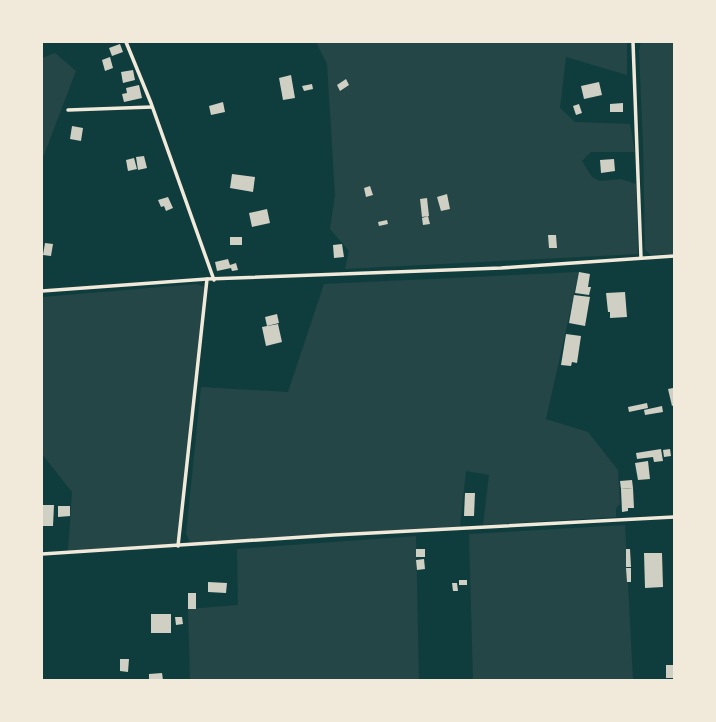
<svg xmlns="http://www.w3.org/2000/svg" width="716" height="722" font-family="Barlow,sans-serif">
	<style>
		.green { fill: #244646 }
		.building { fill: #cfcfc3 }
		.lines { fill: none; stroke-linecap: round; stroke-linejoin: round }
		.minor { stroke: #f1e9da; stroke-width: 3.5 }
	</style>
	<rect width="100%" height="100%" fill="#0f3d3e"/>
	<!-- green -->
	<g class="green">
		<polygon points="316,42 627,42 627,75 566,57 560,108 575,122 630,124 635,152 591,152 582,161 592,177 600,181 621,179 636,184 638,254 345,269 349,251 330,229 335,195 327,64"/>
		<polygon points="641,42 674,42 674,254 651,255 645,250 643,145 639,51"/>
		<polygon points="55,53 76,71 42,160 42,58"/>
		<polygon points="579,272 546,419 588,432 618,470 620,504 616,508 616,517 483,525 489,475 466,471 460,527 195,544 190,542 186,534 201,387 288,392 324,284"/>
		<polygon points="197,284 204,287 177,543 175,545 68,551 72,492 42,454 42,297"/>
		<polygon points="625,525 633,680 473,680 469,534"/>
		<polygon points="416,536 419,680 190,680 188,609 238,605 237,549"/>
	</g>
	<!-- building -->
	<g class="building">
		<polygon points="120,44 123,52 112,56 109,48"/>
		<polygon points="110,57 113,68 105,71 102,60"/>
		<polygon points="133,70 135,80 123,83 121,72"/>
		<polygon points="291,75 295,98 283,100 279,78"/>
		<polygon points="346,79 349,85 340,91 337,85"/>
		<polygon points="599,82 602,95 584,99 581,86"/>
		<polygon points="312,84 313,89 304,91 302,86"/>
		<polygon points="139,85 142,98 124,102 122,94 127,93 126,88"/>
		<polygon points="223,102 225,112 211,115 209,106"/>
		<polygon points="623,103 623,112 610,112 610,104"/>
		<polygon points="579,104 582,113 576,115 573,106"/>
		<polygon points="72,126 83,128 81,141 70,139"/>
		<polygon points="144,156 147,168 138,170 136,157"/>
		<polygon points="134,158 137,169 128,171 126,160"/>
		<polygon points="614,159 615,171 601,173 600,160"/>
		<polygon points="232,174 255,177 253,192 230,188"/>
		<polygon points="370,186 373,195 366,197 364,188"/>
		<polygon points="447,194 450,209 441,211 437,197"/>
		<polygon points="168,197 173,208 166,211 164,206 161,207 158,200"/>
		<polygon points="427,198 429,216 422,217 420,199"/>
		<polygon points="267,209 270,223 252,227 249,213"/>
		<polygon points="428,216 430,224 423,225 422,218"/>
		<polygon points="387,220 388,224 379,226 378,222"/>
		<polygon points="548,235 556,235 557,248 549,248"/>
		<rect x="230" y="237" width="12" height="8"/>
		<polygon points="45,243 53,244 51,256 43,255"/>
		<polygon points="342,244 344,257 334,258 333,245"/>
		<polygon points="228,259 230,265 236,263 238,270 232,271 231,268 217,271 215,262"/>
		<polygon points="579,272 590,274 588,287 591,287 589,295 575,293"/>
		<polygon points="625,292 627,317 610,318 610,312 608,312 606,293"/>
		<polygon points="574,295 590,297 585,326 569,323"/>
		<polygon points="277,314 279,323 267,326 265,317"/>
		<polygon points="278,324 282,342 266,346 262,327"/>
		<polygon points="566,334 581,336 577,363 572,362 571,366 561,365"/>
		<polygon points="673,388 674,405 672,406 668,389"/>
		<polygon points="647,403 648,408 629,412 628,407"/>
		<polygon points="662,406 663,412 645,415 644,410"/>
		<polygon points="661,449 663,461 654,462 653,457 637,459 636,453"/>
		<polygon points="670,449 671,456 664,457 663,450"/>
		<polygon points="648,461 650,479 638,480 635,463"/>
		<polygon points="632,480 633,488 621,489 620,481"/>
		<polygon points="633,488 634,508 628,508 628,511 622,512 621,489"/>
		<polygon points="465,493 475,493 474,516 464,516"/>
		<polygon points="42,505 54,505 53,526 42,526"/>
		<polygon points="58,506 70,506 70,516 58,517"/>
		<rect x="416" y="549" width="9" height="8"/>
		<polygon points="626,549 630,549 631,567 626,567"/>
		<polygon points="644,553 662,553 663,587 645,588"/>
		<polygon points="424,559 425,569 417,570 416,560"/>
		<polygon points="626,568 631,568 631,582 627,582"/>
		<rect x="459" y="580" width="8" height="5"/>
		<polygon points="208,582 227,583 226,593 208,592"/>
		<polygon points="452,583 457,583 458,591 453,591"/>
		<rect x="188" y="593" width="8" height="16"/>
		<rect x="151" y="614" width="20" height="19"/>
		<polygon points="175,617 182,617 183,624 176,625"/>
		<polygon points="120,659 129,659 128,672 120,671"/>
		<rect x="666" y="665" width="8" height="13"/>
		<polygon points="162,673 163,680 149,680 149,674"/>
	</g>
	<g class="lines">
		<!-- minor -->
		<g class="minor">
			<polyline points="126,42 151,103 214,280"/>
			<polyline points="633,42 641,258"/>
			<polyline points="68,110 152,107"/>
			<polyline points="42,291 207,279 501,268 674,256"/>
			<polyline points="178,546 207,279"/>
			<polyline points="42,554 334,535 674,517"/>
		</g>
	</g>
	<!-- border -->
	<rect width="716" height="722" fill="none" stroke="#f1e9da" stroke-width="86"/>
</svg>
